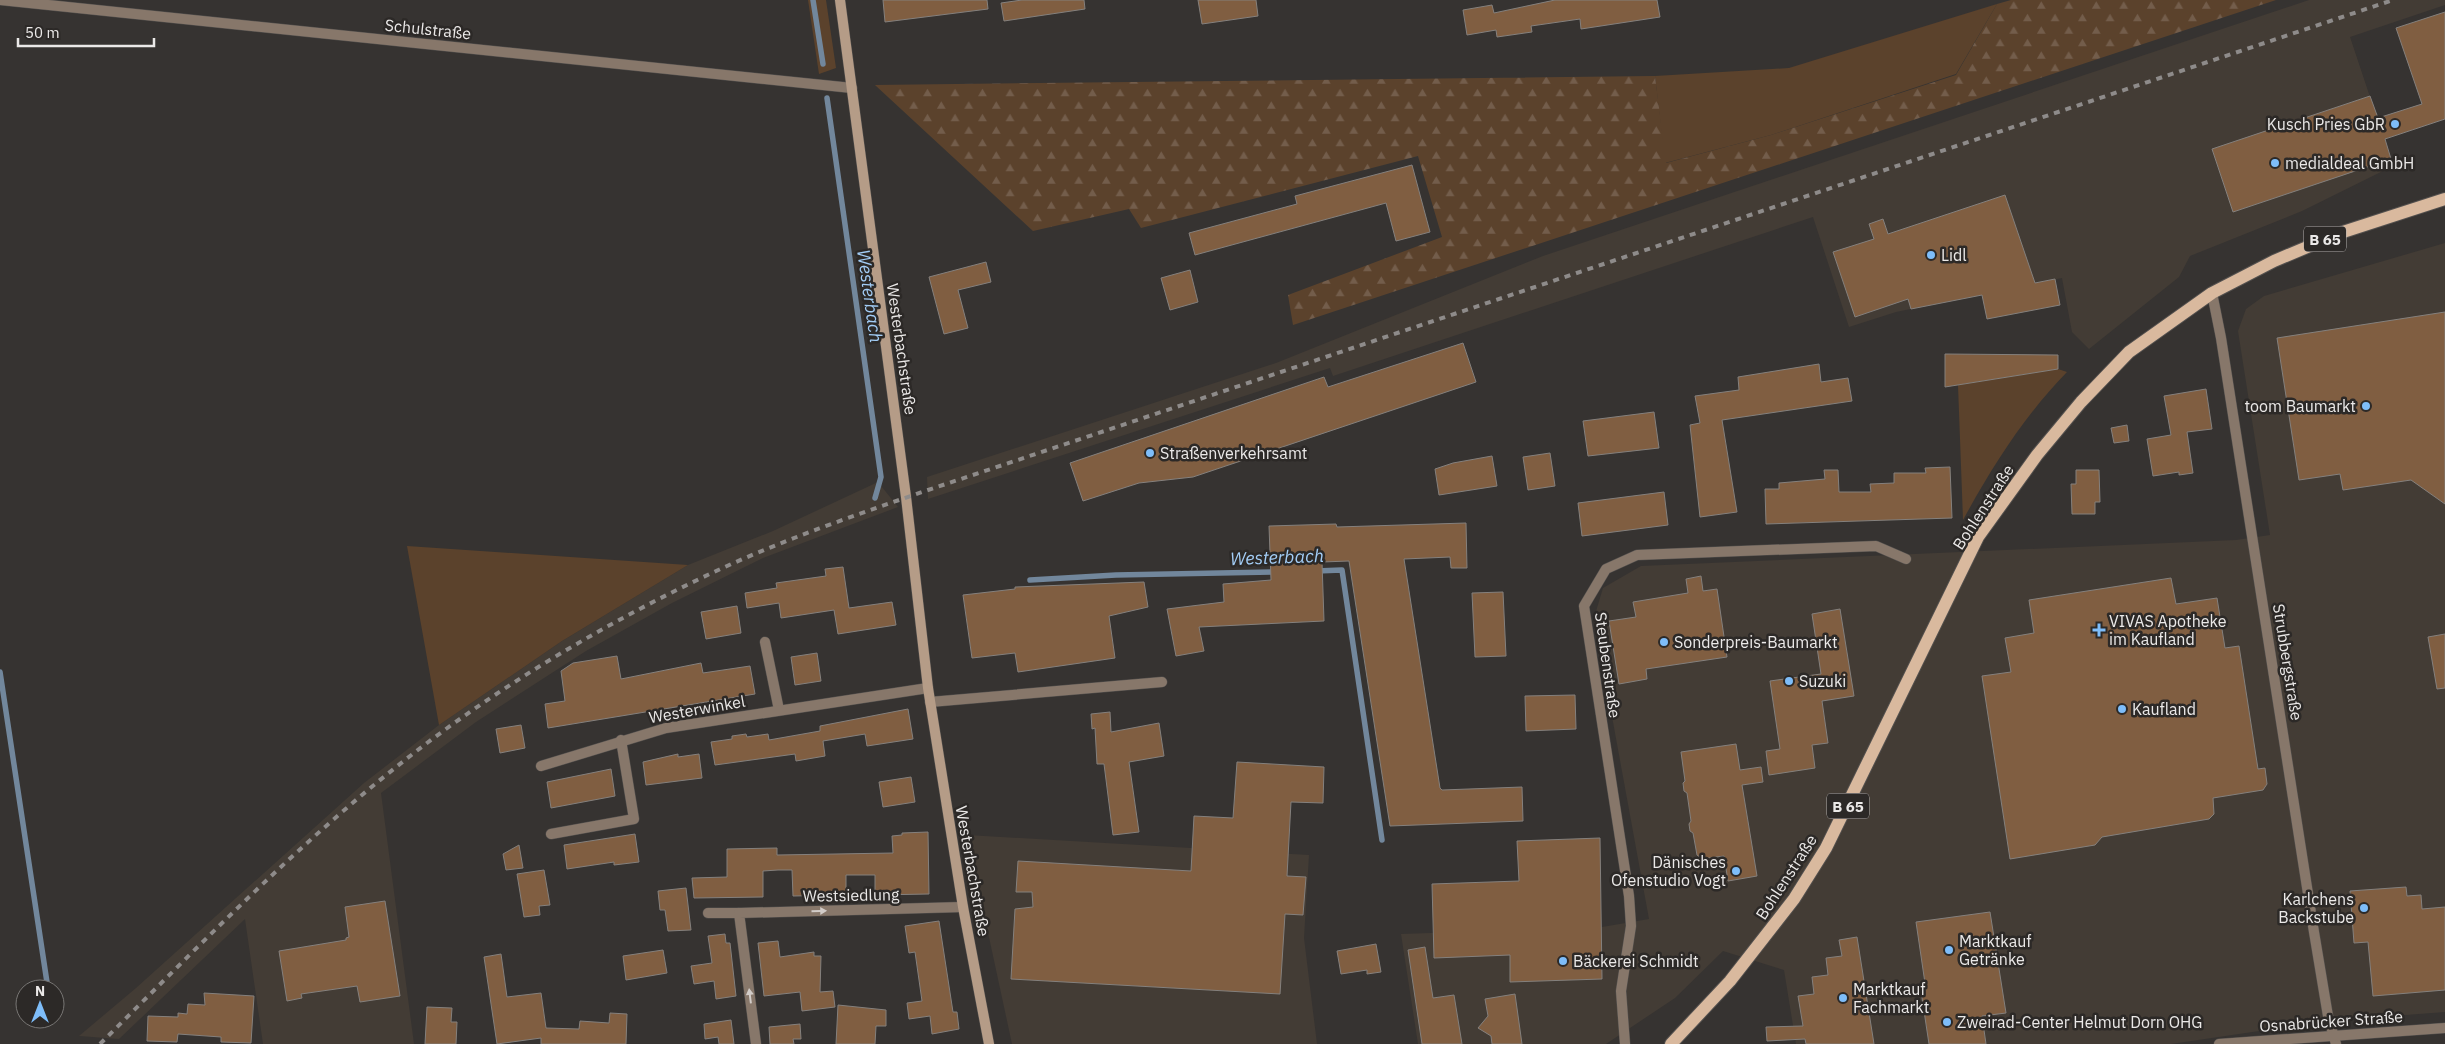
<svg xmlns="http://www.w3.org/2000/svg" width="2445" height="1044" font-family="'IBM Plex Sans',sans-serif">
	<style>
		.built { fill: #433c35 }
		.green { fill: #5b422c }
		.forest { fill: url(#forest-firs) }
		.lines { fill: none; stroke-linecap: round; stroke-linejoin: round }
		.stream { stroke: #72879c; stroke-width: 5.5 }
		.building { fill: #805e41; stroke: #84807d }
		.minor-casing { stroke: #53504e; stroke-width: 11 }
		.tertiary-casing { stroke: #53504e; stroke-width: 11 }
		.secondary-casing { stroke: #53504e; stroke-width: 11 }
		.primary-casing { stroke: #53504e; stroke-width: 14 }
		.minor { stroke: #87776a; stroke-width: 10 }
		.tertiary { stroke: #87776a; stroke-width: 10 }
		.secondary { stroke: #b59c87; stroke-width: 10 }
		.primary { stroke: #d9b99e; stroke-width: 12 }
		.rail { stroke: #8e8b8a; stroke-width: 4; stroke-dasharray: 6 6; stroke-linecap: butt }
		.oneway { fill: #d2ccc8 }
		.poi-dot { fill: #7ebdf9; stroke: #2c2927; stroke-width: 2 }
		.labels { text-anchor: middle; dominant-baseline: central; stroke-width: 5; stroke-linejoin: round; paint-order: stroke }
		.shield { fill: #2c2927; stroke: #b2afae; stroke-width: 1 }
		.shield-label { font-size: 15px; font-weight: bold; fill: #ebe9e8 }
		.street-label { font-size: 16px; fill: #ebe9e8; stroke: #2c2927 }
		.poi-label { font-size: 16px; fill: #ebe9e8; stroke: #2c2927; text-anchor: start }
		.water-label { font-size: 18px; font-style: italic; fill: #a3cdf6; stroke: #2c2927 }
	</style>
	<defs>
		<pattern id="forest-firs" width="22" height="20" patternUnits="userSpaceOnUse" patternTransform="scale(1.25)"><rect width="22" height="20" fill="#5b422c"/><path d="M5 1l3.5 6h-7zM16 11l3.5 6h-7z" fill="#735d4b"/></pattern>
	</defs>
	<rect width="100%" height="100%" fill="#363331"/>
	<!-- built -->
	<g class="built">
		<polygon points="2309,0 2445,0 2445,5 2350,37 2393,166 2302,211 2190,256 2179,277 2089,349 2072,332 2062,278 1896,312 1849,327 1813,217 1333,376 1330,368 928,499 927,477 1276,363 1543,256"/>
		<polygon points="2445,243 2445,1012 2326,1021 2171,1044 1796,1044 1784,970 1723,951 1675,998 1606,1044 1418,1044 1401,934 1602,927 1649,919 1594,618 1603,588 1641,566 2236,540 2270,535 2238,331 2246,309 2264,296"/>
		<polygon points="878,482 898,507 763,558 672,603 586,651 476,722 381,793 414,1044 263,1044 245,919 119,1039 79,1036 136,988 364,783 439,725 562,641 688,565 773,531"/>
		<polygon points="967,835 1309,855 1304,938 1317,1044 1012,1044"/>
	</g>
	<!-- green -->
	<g class="green">
		<polygon points="808,0 826,0 836,68 819,74"/>
		<polygon points="1997,4 1956,74 1771,135 1665,163 1655,76 1789,68"/>
		<path d="M2058 369 2067 372C2024 416 1992 467 1963 520L1958 385Z"/>
		<polygon points="407,546 688,565 562,641 439,725"/>
	</g>
	<!-- forest -->
	<polygon class="forest" points="2011,0 2276,0 1293,325 1288,295 1442,237 1418,156 1141,228 1129,209 1033,231 875,85 1655,76 1666,163 1771,135 1956,75 1997,4"/>
	<g class="lines">
		<!-- stream -->
		<g class="stream">
			<polyline points="813,0 823,64"/>
			<polyline points="827,98 881,477 875,498"/>
			<polyline points="1316,571 1342,570 1382,840"/>
			<polyline points="1030,580 1116,575 1277,572"/>
			<polyline points="0,672 48,989"/>
		</g>
	</g>
	<!-- building -->
	<g class="building">
		<polygon points="883,0 987,0 988,9 885,22"/>
		<polygon points="1022,0 1084,0 1085,9 1004,21 1001,3"/>
		<polygon points="1198,0 1256,0 1258,16 1202,24"/>
		<polygon points="1555,0 1657,0 1660,17 1581,29 1580,19 1531,26 1532,32 1497,37 1496,30 1467,35 1463,10 1492,5 1494,13"/>
		<polygon points="2445,12 2445,119 2385,139 2391,159 2233,212 2212,149 2370,96 2378,118 2422,104 2396,28"/>
		<polygon points="1412,165 1430,232 1396,241 1386,203 1195,255 1189,233 1297,204 1295,196"/>
		<polygon points="2005,195 2035,283 2055,279 2060,305 1987,319 1982,295 1911,309 1908,299 1855,317 1833,252 1874,239 1869,224 1883,219 1888,234"/>
		<polygon points="986,262 991,282 958,290 968,328 944,334 929,277"/>
		<polygon points="1190,270 1198,302 1170,310 1161,278"/>
		<polygon points="2445,312 2445,504 2411,480 2343,490 2340,474 2299,480 2277,338"/>
		<polygon points="1463,343 1476,382 1193,477 1139,483 1083,501 1070,463 1324,377 1328,387"/>
		<polygon points="1945,354 2058,355 2058,369 1945,387"/>
		<polygon points="1819,364 1821,382 1848,378 1852,401 1722,420 1737,512 1700,517 1690,425 1700,423 1695,396 1739,390 1738,377"/>
		<polygon points="2206,389 2212,429 2187,432 2193,473 2179,475 2179,472 2153,476 2147,439 2171,435 2164,396"/>
		<polygon points="1654,412 1659,448 1588,456 1583,421"/>
		<polygon points="2127,425 2129,441 2114,443 2111,428"/>
		<polygon points="1550,453 1555,486 1528,490 1523,457"/>
		<polygon points="1492,456 1497,486 1439,495 1435,469 1453,463"/>
		<polygon points="1950,467 1952,518 1766,524 1765,489 1779,489 1779,483 1825,479 1824,470 1838,470 1839,492 1871,492 1870,484 1894,483 1894,473 1926,473 1925,468"/>
		<polygon points="2076,470 2099,470 2100,502 2095,502 2095,514 2072,514 2071,484 2076,484"/>
		<polygon points="1664,492 1668,525 1582,536 1578,503"/>
		<polygon points="1466,523 1467,568 1451,568 1450,557 1404,559 1440,788 1442,790 1522,787 1523,821 1390,826 1349,561 1322,562 1324,621 1199,627 1204,651 1176,656 1167,609 1224,602 1223,584 1271,580 1269,526 1336,524 1337,527"/>
		<polygon points="843,567 849,608 892,602 896,625 838,634 834,610 781,618 779,603 747,608 745,593 777,588 776,583 826,576 825,569"/>
		<polygon points="1701,576 1703,591 1717,589 1727,657 1646,669 1647,679 1619,684 1609,621 1636,617 1633,602 1688,593 1686,579"/>
		<polygon points="2171,578 2176,604 2217,598 2225,648 2239,646 2258,769 2265,768 2267,784 2263,790 2213,798 2214,814 2209,819 2102,837 2095,845 2010,859 1982,676 2011,672 2005,638 2034,633 2029,600"/>
		<polygon points="1144,582 1148,607 1109,616 1115,658 1018,672 1015,653 972,658 963,595 1015,589 1015,587"/>
		<polygon points="1503,592 1506,656 1475,657 1472,593"/>
		<polygon points="737,606 741,633 706,639 701,612"/>
		<polygon points="1840,609 1854,696 1822,701 1828,743 1812,745 1815,768 1769,775 1766,751 1780,749 1770,681 1821,674 1812,614"/>
		<polygon points="2445,634 2445,688 2437,689 2428,637"/>
		<polygon points="817,653 821,681 795,685 791,657"/>
		<polygon points="617,656 621,679 701,663 703,673 750,666 755,694 548,728 545,704 565,701 561,671 573,663"/>
		<polygon points="1575,695 1576,729 1526,731 1525,696"/>
		<polygon points="908,709 913,739 867,746 865,734 823,741 825,756 796,761 795,754 715,765 711,742 732,739 732,736 746,734 747,737 768,734 769,740 820,731 820,726"/>
		<polygon points="1110,712 1111,732 1159,723 1164,756 1129,762 1139,832 1113,835 1104,764 1097,764 1095,728 1092,729 1091,714"/>
		<polygon points="521,725 525,748 500,753 496,729"/>
		<polygon points="1736,744 1740,770 1761,767 1763,782 1742,785 1757,876 1728,881 1724,856 1702,859 1697,855 1693,833 1690,831 1689,824 1691,821 1687,793 1684,791 1683,783 1685,781 1681,752"/>
		<polygon points="678,754 678,757 699,754 702,778 646,785 643,762"/>
		<polygon points="1237,762 1324,767 1323,803 1291,802 1287,876 1306,877 1303,915 1285,914 1280,994 1011,979 1015,909 1033,907 1032,892 1016,892 1018,861 1191,871 1194,816 1233,818"/>
		<polygon points="611,769 615,796 551,808 547,782"/>
		<polygon points="911,777 915,802 883,807 879,782"/>
		<polygon points="928,832 929,894 875,895 875,875 846,875 846,895 793,896 792,870 778,870 763,871 763,897 694,898 692,878 727,877 727,849 777,848 777,855 893,853 892,836 902,835 902,833"/>
		<polygon points="635,834 639,862 614,865 614,862 567,869 564,845"/>
		<polygon points="1600,838 1602,979 1510,982 1510,955 1434,958 1432,884 1519,881 1517,841"/>
		<polygon points="519,845 523,868 506,870 503,854"/>
		<polygon points="544,870 550,905 539,906 540,915 524,917 517,874"/>
		<polygon points="2406,887 2407,896 2421,895 2422,909 2445,907 2445,990 2373,996 2368,942 2354,943 2350,891"/>
		<polygon points="686,888 691,930 668,931 665,910 660,910 658,891"/>
		<polygon points="385,901 400,996 360,1002 357,986 301,994 302,998 287,1001 279,951 346,940 346,938 349,937 345,907"/>
		<polygon points="1990,912 2006,1013 1982,1016 1986,1044 1929,1044 1921,991 1926,990 1916,922"/>
		<polygon points="939,921 953,1012 957,1012 959,1029 932,1034 930,1016 909,1019 907,1003 922,1001 915,952 909,953 905,926"/>
		<polygon points="725,934 726,943 730,943 736,996 716,999 714,981 694,984 691,966 712,963 708,936"/>
		<polygon points="1857,937 1874,1044 1806,1044 1805,1039 1767,1041 1766,1027 1803,1026 1798,996 1814,994 1812,977 1828,975 1826,958 1842,956 1839,940"/>
		<polygon points="778,941 780,957 814,952 814,956 821,956 820,992 833,991 835,1007 802,1011 800,992 764,996 758,943"/>
		<polygon points="1376,944 1381,972 1367,974 1367,970 1341,974 1337,951"/>
		<polygon points="1425,947 1433,998 1454,995 1462,1044 1422,1044 1408,950"/>
		<polygon points="663,950 667,973 626,980 623,956"/>
		<polygon points="501,954 507,997 541,993 546,1028 579,1029 580,1021 609,1023 610,1013 627,1014 626,1044 541,1044 541,1038 497,1044 484,957"/>
		<polygon points="204,993 254,996 251,1043 221,1042 221,1037 178,1034 177,1042 147,1041 148,1016 178,1017 178,1013 187,1014 188,1004 205,1005"/>
		<polygon points="1515,994 1522,1044 1492,1044 1491,1036 1478,1028 1488,1016 1485,999"/>
		<polygon points="838,1005 886,1010 886,1026 876,1026 875,1044 836,1044"/>
		<polygon points="427,1007 452,1008 451,1022 457,1022 456,1044 425,1044"/>
		<polygon points="731,1020 734,1044 719,1044 718,1037 705,1039 704,1024"/>
		<polygon points="800,1024 801,1039 793,1039 794,1044 770,1044 769,1027"/>
	</g>
	<g class="lines">
		<defs>
			<g id="minor">
				<polyline points="0,0 852,88"/>
				<polyline points="2212,293 2221,338 2314,932 2328,1016 2336,1044"/>
				<polyline points="765,642 779,710"/>
				<polyline points="930,702 1162,682"/>
				<polyline points="541,766 666,728 928,688"/>
				<polyline points="551,834 634,819 621,740"/>
				<polyline points="708,913 739,913"/>
				<polyline points="756,1044 739,913 963,907"/>
				<polyline points="1625,1044 1621,991 1631,926 1629,896 1584,606 1606,569 1637,555 1876,546 1906,559"/>
			</g>
			<polyline id="tertiary" points="2219,1044 2445,1028"/>
			<polyline id="secondary" points="840,0 906,497 928,688 963,907 989,1044"/>
			<polyline id="primary" points="1671,1044 1730,981 1794,899 1826,848 1978,537 2037,455 2081,402 2129,352 2212,293 2274,261 2343,232 2445,199"/>
		</defs>
		<!-- minor casing -->
		<use href="#minor" class="minor-casing"/>
		<!-- tertiary casing -->
		<use href="#tertiary" class="tertiary-casing"/>
		<!-- secondary casing -->
		<use href="#secondary" class="secondary-casing"/>
		<!-- primary casing -->
		<use href="#primary" class="primary-casing"/>
		<!-- minor -->
		<use href="#minor" class="minor"/>
		<!-- tertiary -->
		<use href="#tertiary" class="tertiary"/>
		<!-- secondary -->
		<use href="#secondary" class="secondary"/>
		<!-- primary -->
		<use href="#primary" class="primary"/>
		<!-- rail -->
		<path class="rail" d="M100 1044C205 940 308 833 427 743 519 674 622 614 727 566 791 537 859 514 925 491L2393 0"/>
	</g>
	<!-- one-way arrows -->
	<defs><path id="oneway-solid" d="M-6-.8H1V-3.2L6.5 0L1 3.2V.8H-6Z" transform="scale(1.25)"/></defs>
	<g class="oneway">
		<use href="#oneway-solid" transform="translate(819 911) rotate(-1)"/>
		<use href="#oneway-solid" transform="translate(750 996) rotate(-97)"/>
	</g>
	<!-- markers -->
	<g class="poi-dot">
		<circle cx="2395" cy="124" r="5"/>
		<circle cx="2275" cy="163" r="5"/>
		<circle cx="1931" cy="255" r="5"/>
		<circle cx="2366" cy="406" r="5"/>
		<circle cx="1150" cy="453" r="5"/>
		<path d="M2096.5 622.5h5v5h5v5h-5v5h-5v-5h-5v-5h5z"/>
		<circle cx="1664" cy="642" r="5"/>
		<circle cx="1789" cy="681" r="5"/>
		<circle cx="2122" cy="709" r="5"/>
		<circle cx="1736" cy="871" r="5"/>
		<circle cx="2364" cy="908" r="5"/>
		<circle cx="1949" cy="950" r="5"/>
		<circle cx="1563" cy="961" r="5"/>
		<circle cx="1843" cy="998" r="5"/>
		<circle cx="1947" cy="1022" r="5"/>
	</g>
	<g class="labels">
		<!-- shield labels -->
		<g class="shield">
			<rect x="2304" y="226.5" width="42" height="25" rx="4"/>
			<rect x="1827" y="793.5" width="42" height="25" rx="4"/>
		</g>
		<g class="shield-label">
			<text x="2325" y="239">B 65</text>
			<text x="1848" y="806">B 65</text>
		</g>
		<!-- street labels -->
		<g class="street-label">
			<text transform="translate(428 29) rotate(6)">Schulstraße</text>
			<text transform="translate(902 349) rotate(82)">Westerbachstraße</text>
			<text transform="translate(1983 507) rotate(-57)">Bohlenstraße</text>
			<text transform="translate(2288 662) rotate(81)">Strubbergstraße</text>
			<text transform="translate(1608 665) rotate(82)">Steubenstraße</text>
			<text transform="translate(697 709) rotate(-10)">Westerwinkel</text>
			<text transform="translate(973 871) rotate(80)">Westerbachstraße</text>
			<text transform="translate(1786 877) rotate(-57)">Bohlenstraße</text>
			<text transform="translate(851 895) rotate(-1)">Westsiedlung</text>
			<text transform="translate(2331 1021) rotate(-4)">Osnabrücker Straße</text>
		</g>
		<!-- poi labels -->
		<g class="poi-label">
			<text x="2385" y="124" text-anchor="end">Kusch Pries GbR</text>
			<text x="2285" y="163">medialdeal GmbH</text>
			<text x="1941" y="255">Lidl</text>
			<text x="2356" y="406" text-anchor="end">toom Baumarkt</text>
			<text x="1160" y="453">Straßenverkehrsamt</text>
			<text x="2109" y="621">VIVAS Apotheke<tspan x="2109" dy="18">im Kaufland</tspan></text>
			<text x="1674" y="642">Sonderpreis-Baumarkt</text>
			<text x="1799" y="681">Suzuki</text>
			<text x="2132" y="709">Kaufland</text>
			<text x="1726" y="862" text-anchor="end">Dänisches<tspan x="1726" dy="18">Ofenstudio Vogt</tspan></text>
			<text x="2354" y="899" text-anchor="end">Karlchens<tspan x="2354" dy="18">Backstube</tspan></text>
			<text x="1959" y="941">Marktkauf<tspan x="1959" dy="18">Getränke</tspan></text>
			<text x="1573" y="961">Bäckerei Schmidt</text>
			<text x="1853" y="989">Marktkauf<tspan x="1853" dy="18">Fachmarkt</tspan></text>
			<text x="1957" y="1022">Zweirad-Center Helmut Dorn OHG</text>
		</g>
		<!-- water labels -->
		<g class="water-label">
			<text transform="translate(870 296) rotate(82)">Westerbach</text>
			<text transform="translate(1277 557) rotate(-2)">Westerbach</text>
		</g>
	</g>
	<!-- north arrow -->
	<g transform="translate(40 1004)"><circle r="24" fill="#2c2927" stroke="#787674"/>
	<path d="M0-4L9 19L0 12L-9 19Z" fill="#7ebdf9"/>
	<text y="-8" font-size="14" font-weight="bold" text-anchor="middle" fill="#ebe9e8">N</text>
	</g>
	<!-- scale -->
	<path d="M18 38v8h136v-8" fill="none" stroke="#ebe9e8" stroke-width="2.5"/>
	<text x="25" y="38" font-size="15" fill="#ebe9e8" stroke="#2c2927" stroke-width="4" paint-order="stroke">50 m</text>
</svg>
